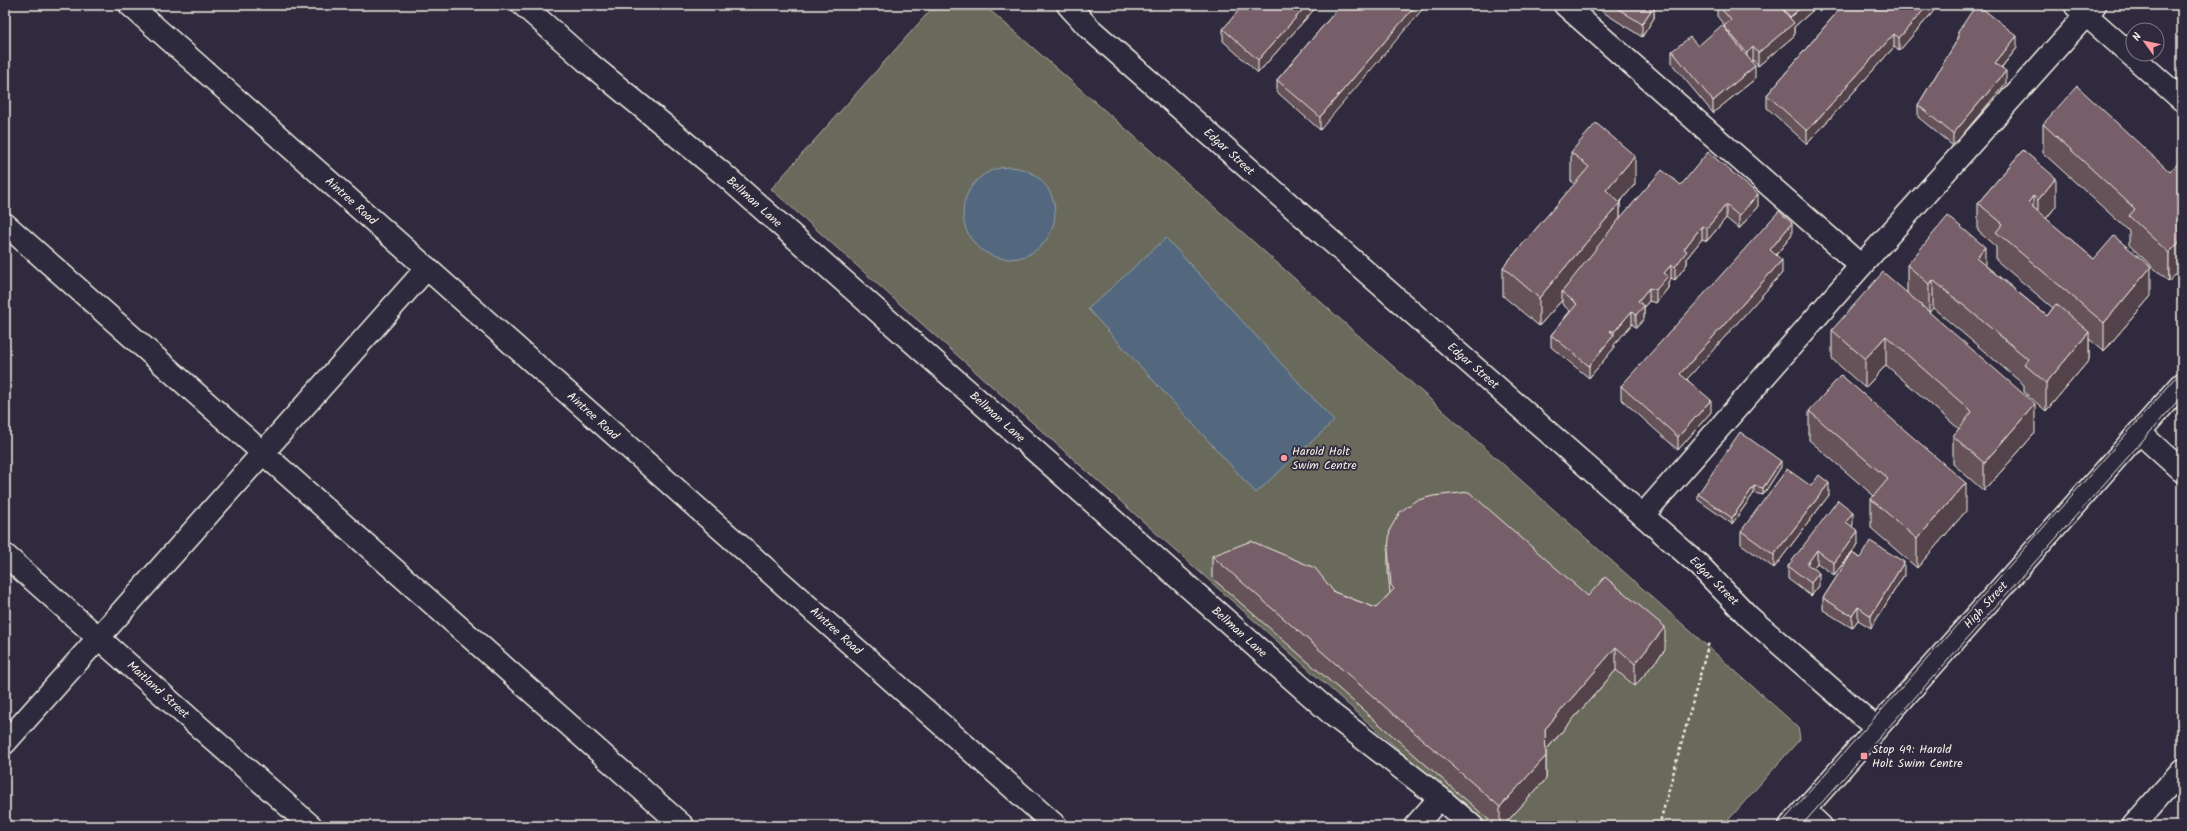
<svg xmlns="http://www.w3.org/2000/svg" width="2187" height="831" font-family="Kalam,sans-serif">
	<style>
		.green { fill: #696a5b; stroke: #aeaea2 }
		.water { fill: #53677e; stroke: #939ea8 }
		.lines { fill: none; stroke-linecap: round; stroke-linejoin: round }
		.minor-casing { stroke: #f4f1e8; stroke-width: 25 }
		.major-casing { stroke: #f4f1e8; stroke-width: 25 }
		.path { stroke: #f4f1e8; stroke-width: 2.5; stroke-dasharray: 3 3; stroke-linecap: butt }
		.minor { stroke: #2f2a3d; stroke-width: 22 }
		.major { stroke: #2f2a3d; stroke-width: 22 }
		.tram { stroke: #f4f1e8; stroke-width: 1 }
		.wall { fill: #66525a; stroke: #f4f1e8 }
		.shaded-wall { fill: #53424a; stroke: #f4f1e8 }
		.building { fill: #775f69; stroke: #f4f1e8 }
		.poi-dot { fill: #ff9aa2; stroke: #2f2a3d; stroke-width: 1.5 }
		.labels { text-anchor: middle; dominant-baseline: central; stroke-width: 3.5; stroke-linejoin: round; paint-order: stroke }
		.street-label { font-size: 12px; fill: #f4f1e8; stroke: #2f2a3d }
		.poi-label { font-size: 12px; fill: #f4f1e8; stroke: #2f2a3d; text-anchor: start }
	</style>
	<rect width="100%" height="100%" fill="#2f2a3d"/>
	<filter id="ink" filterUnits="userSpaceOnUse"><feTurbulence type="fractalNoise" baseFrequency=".025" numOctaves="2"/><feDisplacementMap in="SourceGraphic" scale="8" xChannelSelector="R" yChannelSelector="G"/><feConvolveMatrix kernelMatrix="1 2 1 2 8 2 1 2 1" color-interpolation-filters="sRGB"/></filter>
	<g filter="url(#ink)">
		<!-- green -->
		<polygon class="green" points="935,5 984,5 1166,164 1798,727 1800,739 1723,826 1484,826 771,189"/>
		<!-- water -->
		<g class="water">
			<circle cx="1009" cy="213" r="46"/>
			<polygon points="1166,238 1334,421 1256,493 1088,309"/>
		</g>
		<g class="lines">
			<defs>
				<g id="minor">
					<polyline points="130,5 1056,826"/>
					<polyline points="523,5 585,60 722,173 1334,716 1440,798 1472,826"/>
					<polyline points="1068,5 1089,28 1699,565 1749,617 1876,728"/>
					<polyline points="1565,5 1861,266"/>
					<polyline points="2076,6 2182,100"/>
					<polyline points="5,224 683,826"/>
					<polyline points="2139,432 2182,471"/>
					<polyline points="1643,515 1861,266 2095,5"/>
					<polyline points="5,555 311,826"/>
					<polyline points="5,743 427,268"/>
					<polyline points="1804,810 1821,826"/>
					<polyline points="1415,826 1440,798"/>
					<polyline points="2133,826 2182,770"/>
				</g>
				<polyline id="major" points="1790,826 2182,384"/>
			</defs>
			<!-- minor casing -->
			<use href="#minor" class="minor-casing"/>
			<!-- major casing -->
			<use href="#major" class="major-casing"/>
			<!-- path -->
			<polyline class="path" points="1659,826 1709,642"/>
			<!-- minor -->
			<use href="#minor" class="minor"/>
			<!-- major -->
			<use href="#major" class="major"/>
			<!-- tram -->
			<g class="tram">
				<polyline points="1779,826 2182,371"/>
				<polyline points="1801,826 2182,396"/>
			</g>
		</g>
		<!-- wall -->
		<g class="wall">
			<polygon points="1318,5 1258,73 1223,41 1223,29"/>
			<polygon points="1341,5 1320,130 1277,92 1277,80"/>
			<polygon points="1592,5 1654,5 1654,18 1642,37"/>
			<polygon points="1717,5 1819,5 1794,27 1794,36 1758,66 1753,60 1752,61 1755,79 1713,113 1672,64 1672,51 1698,46 1724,27 1724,25 1717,16"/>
			<polygon points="1843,5 1939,5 1899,51 1894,47 1807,144 1767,108 1767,95"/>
			<polygon points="1958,32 2017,48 2002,67 2006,83 1953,146 1918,117 1918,105 1958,39"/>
			<polygon points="2043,124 2170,172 2169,282 2129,245 2129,231 2043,153"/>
			<polygon points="2023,150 2056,206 2046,219 2094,259 2151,296 2104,351 2089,339 2089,360 2046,411 2024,392 2024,385 1933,308 1929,312 2035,433 1984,491 1953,464 1953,436 1959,429 1886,365 1865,388 1832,359 1832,330 1907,293 1907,265 1985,265 2047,316 2053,308 1996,260 1996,247 1978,231 1978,203"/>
			<polygon points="1571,152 1635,184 1620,202 1620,219 1681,185 1758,206 1739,229 1726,218 1707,241 1702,239 1687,258 1687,264 1675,280 1671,278 1668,282 1668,288 1656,303 1649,301 1644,307 1644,319 1636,328 1632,324 1614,345 1614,348 1589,378 1551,347 1551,335 1570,311 1562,304 1562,300 1539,326 1503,296 1503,267 1575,184 1571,181"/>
			<polygon points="1792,235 1776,255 1782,273 1687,379 1711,412 1678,450 1621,399 1621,386"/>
			<polygon points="1809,411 1966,511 1917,568 1871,528 1871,499 1874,496 1809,440"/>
			<polygon points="1781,467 1763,495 1754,493 1732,524 1698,500 1698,494"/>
			<polygon points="1811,486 1829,495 1774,568 1741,544 1741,531"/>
			<polygon points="1853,525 1852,526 1858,544 1852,553 1860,558 1904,575 1871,628 1858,620 1852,628 1823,610 1823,598 1852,553 1834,575 1817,563 1813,568 1819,586 1811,596 1788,579 1788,566"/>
			<polygon points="1388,549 1588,596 1665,650 1635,686 1616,670 1546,750 1546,779 1503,826 1496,826 1212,578 1212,556 1334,592 1376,608 1390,593 1388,571"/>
		</g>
		<!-- shaded-wall -->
		<g class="shaded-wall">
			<polygon points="1307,5 1318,5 1258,73 1258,60"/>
			<polygon points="1416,5 1426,5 1320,130 1320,117"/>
			<polygon points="1804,5 1819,5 1794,27 1794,36 1758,66 1758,53 1790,26 1790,17"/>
			<polygon points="1928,5 1939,5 1899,51 1899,38"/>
			<polygon points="1654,6 1654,18 1642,37 1642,24"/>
			<polygon points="1894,34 1894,47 1807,144 1807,131"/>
			<polygon points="2017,36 2017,48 1995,75 1995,63"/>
			<polygon points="1753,47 1753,60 1747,66 1747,53"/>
			<polygon points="1755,66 1755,79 1713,113 1713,101"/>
			<polygon points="2006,71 2006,83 1953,146 1953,134"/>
			<polygon points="1635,156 1635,184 1606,219 1606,190"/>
			<polygon points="2056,178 2056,206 2038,229 2038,200"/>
			<polygon points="1758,194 1758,206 1739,229 1739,216"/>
			<polygon points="2033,196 2033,225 2028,203"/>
			<polygon points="1620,203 1620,231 1562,292 1562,300 1539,326 1539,298"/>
			<polygon points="1726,205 1726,218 1707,241 1707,228"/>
			<polygon points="1792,223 1792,235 1770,262 1770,250"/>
			<polygon points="1702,226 1702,239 1687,258 1687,264 1675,280 1675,267 1684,249"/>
			<polygon points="2182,239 2182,267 2169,282 2169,253"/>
			<polygon points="1985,247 1985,276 1976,258"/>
			<polygon points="1782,260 1782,273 1680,387 1680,374"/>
			<polygon points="1671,265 1671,278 1668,282 1668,288 1656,303 1656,290 1664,273"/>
			<polygon points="2151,267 2151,296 2104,351 2104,323"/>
			<polygon points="1933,280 1933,308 1929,313 1929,284"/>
			<polygon points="1649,288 1649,301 1644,307 1644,319 1636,328 1636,315 1638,301"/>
			<polygon points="1632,311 1632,324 1614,345 1614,348 1589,378 1589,366 1610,331 1611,330 1611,339 1614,335 1614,332"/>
			<polygon points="2089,332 2089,360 2046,411 2046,383"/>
			<polygon points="1886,336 1886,365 1865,388 1865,359"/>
			<polygon points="1711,400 1711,412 1678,450 1678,437"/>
			<polygon points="2035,404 2035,433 1984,491 1984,463"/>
			<polygon points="1781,461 1781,467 1763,495 1763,488"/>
			<polygon points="1829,483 1829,495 1774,568 1774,555"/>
			<polygon points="1966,483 1966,511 1917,568 1917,539"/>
			<polygon points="1754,486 1754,493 1732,524 1732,518"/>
			<polygon points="1853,512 1853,525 1846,534 1846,522"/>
			<polygon points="1858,531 1858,544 1834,575 1834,563"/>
			<polygon points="1817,550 1817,563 1807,576 1807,564"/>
			<polygon points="1904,562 1904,575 1871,628 1871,616"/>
			<polygon points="1819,573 1819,586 1811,596 1811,583"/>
			<polygon points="1858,607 1858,620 1852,628 1852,616"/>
			<polygon points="1665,627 1665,650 1635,686 1635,664"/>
			<polygon points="1616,647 1616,670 1545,751 1545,729"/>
			<polygon points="1546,756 1546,779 1503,826 1500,826 1500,807"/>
		</g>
		<!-- building -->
		<g class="building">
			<polygon points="1243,5 1307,5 1258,60 1223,29"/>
			<polygon points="1341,5 1416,5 1320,117 1277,80"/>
			<polygon points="1612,5 1654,5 1654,6 1642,24"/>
			<polygon points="1718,5 1779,5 1794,23 1758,53 1753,47 1747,53 1724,26 1731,20"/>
			<polygon points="1780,5 1804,5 1790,17"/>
			<polygon points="1843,5 1928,5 1899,38 1894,34 1807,131 1767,95"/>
			<polygon points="1976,5 1978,5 2017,36 1995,63 2006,71 1953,134 1918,105 1959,37 1958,32"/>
			<polygon points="1722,25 1755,66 1713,101 1672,51 1690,37 1698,46"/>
			<polygon points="2077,86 2170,172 2179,162 2182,165 2182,239 2169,253 2129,216 2135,209 2043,124"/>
			<polygon points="1596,123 1635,156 1606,190 1620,203 1539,298 1503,267 1589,167 1571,152"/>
			<polygon points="2023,150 2056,178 2038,200 2033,196 2028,203 2094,259 2114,236 2151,267 2104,323 1996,232 2003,224 1978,203"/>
			<polygon points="1708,152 1758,194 1739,216 1726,205 1707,228 1702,226 1684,249 1687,251 1675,267 1671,265 1664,273 1668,276 1656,290 1649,288 1638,301 1644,306 1636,315 1632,311 1614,332 1611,330 1610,331 1614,335 1589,366 1551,335 1577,304 1562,292 1620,218 1662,170 1681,185"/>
			<polygon points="1779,211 1792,223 1770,250 1782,260 1680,374 1711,400 1678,437 1621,386"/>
			<polygon points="1948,216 1985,247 1976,258 2047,316 2056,304 2089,332 2046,383 2024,364 2028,359 1933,280 1929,284 1907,265"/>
			<polygon points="1883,272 2035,404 1984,463 1953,436 1972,412 1886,336 1865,359 1832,330"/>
			<polygon points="1841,375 1966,483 1917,539 1871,499 1888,479 1809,411"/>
			<polygon points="1740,432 1781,461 1763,488 1754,486 1732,518 1698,494"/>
			<polygon points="1787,469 1811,486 1819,475 1829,483 1774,555 1741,531"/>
			<polygon points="1469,492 1588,596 1605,577 1665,627 1635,664 1616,647 1545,729 1546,756 1500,807 1212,556 1251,541 1315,568 1334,592 1376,608 1394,589 1391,585 1388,549 1390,529 1400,512 1415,501 1433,496"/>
			<polygon points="1838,500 1853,512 1846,522 1858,531 1834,563 1817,550 1807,564 1819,573 1811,583 1788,566"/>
			<polygon points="1870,541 1904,562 1871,616 1858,607 1852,616 1823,598 1852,553 1860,558"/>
		</g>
	</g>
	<!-- markers -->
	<g class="poi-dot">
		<circle cx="1284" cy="458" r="4"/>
		<rect x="1860" y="752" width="8" height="8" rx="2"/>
	</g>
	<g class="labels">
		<!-- street labels -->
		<g class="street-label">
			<text transform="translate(1229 152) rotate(42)">Edgar Street</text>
			<text transform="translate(351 201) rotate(42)">Aintree Road</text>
			<text transform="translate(754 202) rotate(42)">Bellman Lane</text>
			<text transform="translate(1473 366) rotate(41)">Edgar Street</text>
			<text transform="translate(593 416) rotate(42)">Aintree Road</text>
			<text transform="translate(997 417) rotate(42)">Bellman Lane</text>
			<text transform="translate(1714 581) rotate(45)">Edgar Street</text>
			<text transform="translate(1986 605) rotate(-48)">High Street</text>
			<text transform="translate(836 631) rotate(42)">Aintree Road</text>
			<text transform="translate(1239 632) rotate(42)">Bellman Lane</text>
			<text transform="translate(158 690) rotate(42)">Maitland Street</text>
		</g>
		<!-- poi labels -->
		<g class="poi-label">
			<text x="1292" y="451">Harold Holt<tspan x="1292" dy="14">Swim Centre</tspan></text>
			<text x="1872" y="749">Stop 49: Harold<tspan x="1872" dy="14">Holt Swim Centre</tspan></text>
		</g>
	</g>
	<!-- margin -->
	<rect width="2187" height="831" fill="none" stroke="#2f2a3d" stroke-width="20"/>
	<rect x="10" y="10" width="2167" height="811" fill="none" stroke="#f4f1e8" stroke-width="1.5" filter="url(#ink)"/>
	<!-- north arrow -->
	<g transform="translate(2145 42) rotate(303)"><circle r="19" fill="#2f2a3d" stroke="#7e7a81"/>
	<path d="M0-3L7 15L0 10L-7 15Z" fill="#ff9aa2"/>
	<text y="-6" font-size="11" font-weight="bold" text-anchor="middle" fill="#f4f1e8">N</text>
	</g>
</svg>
